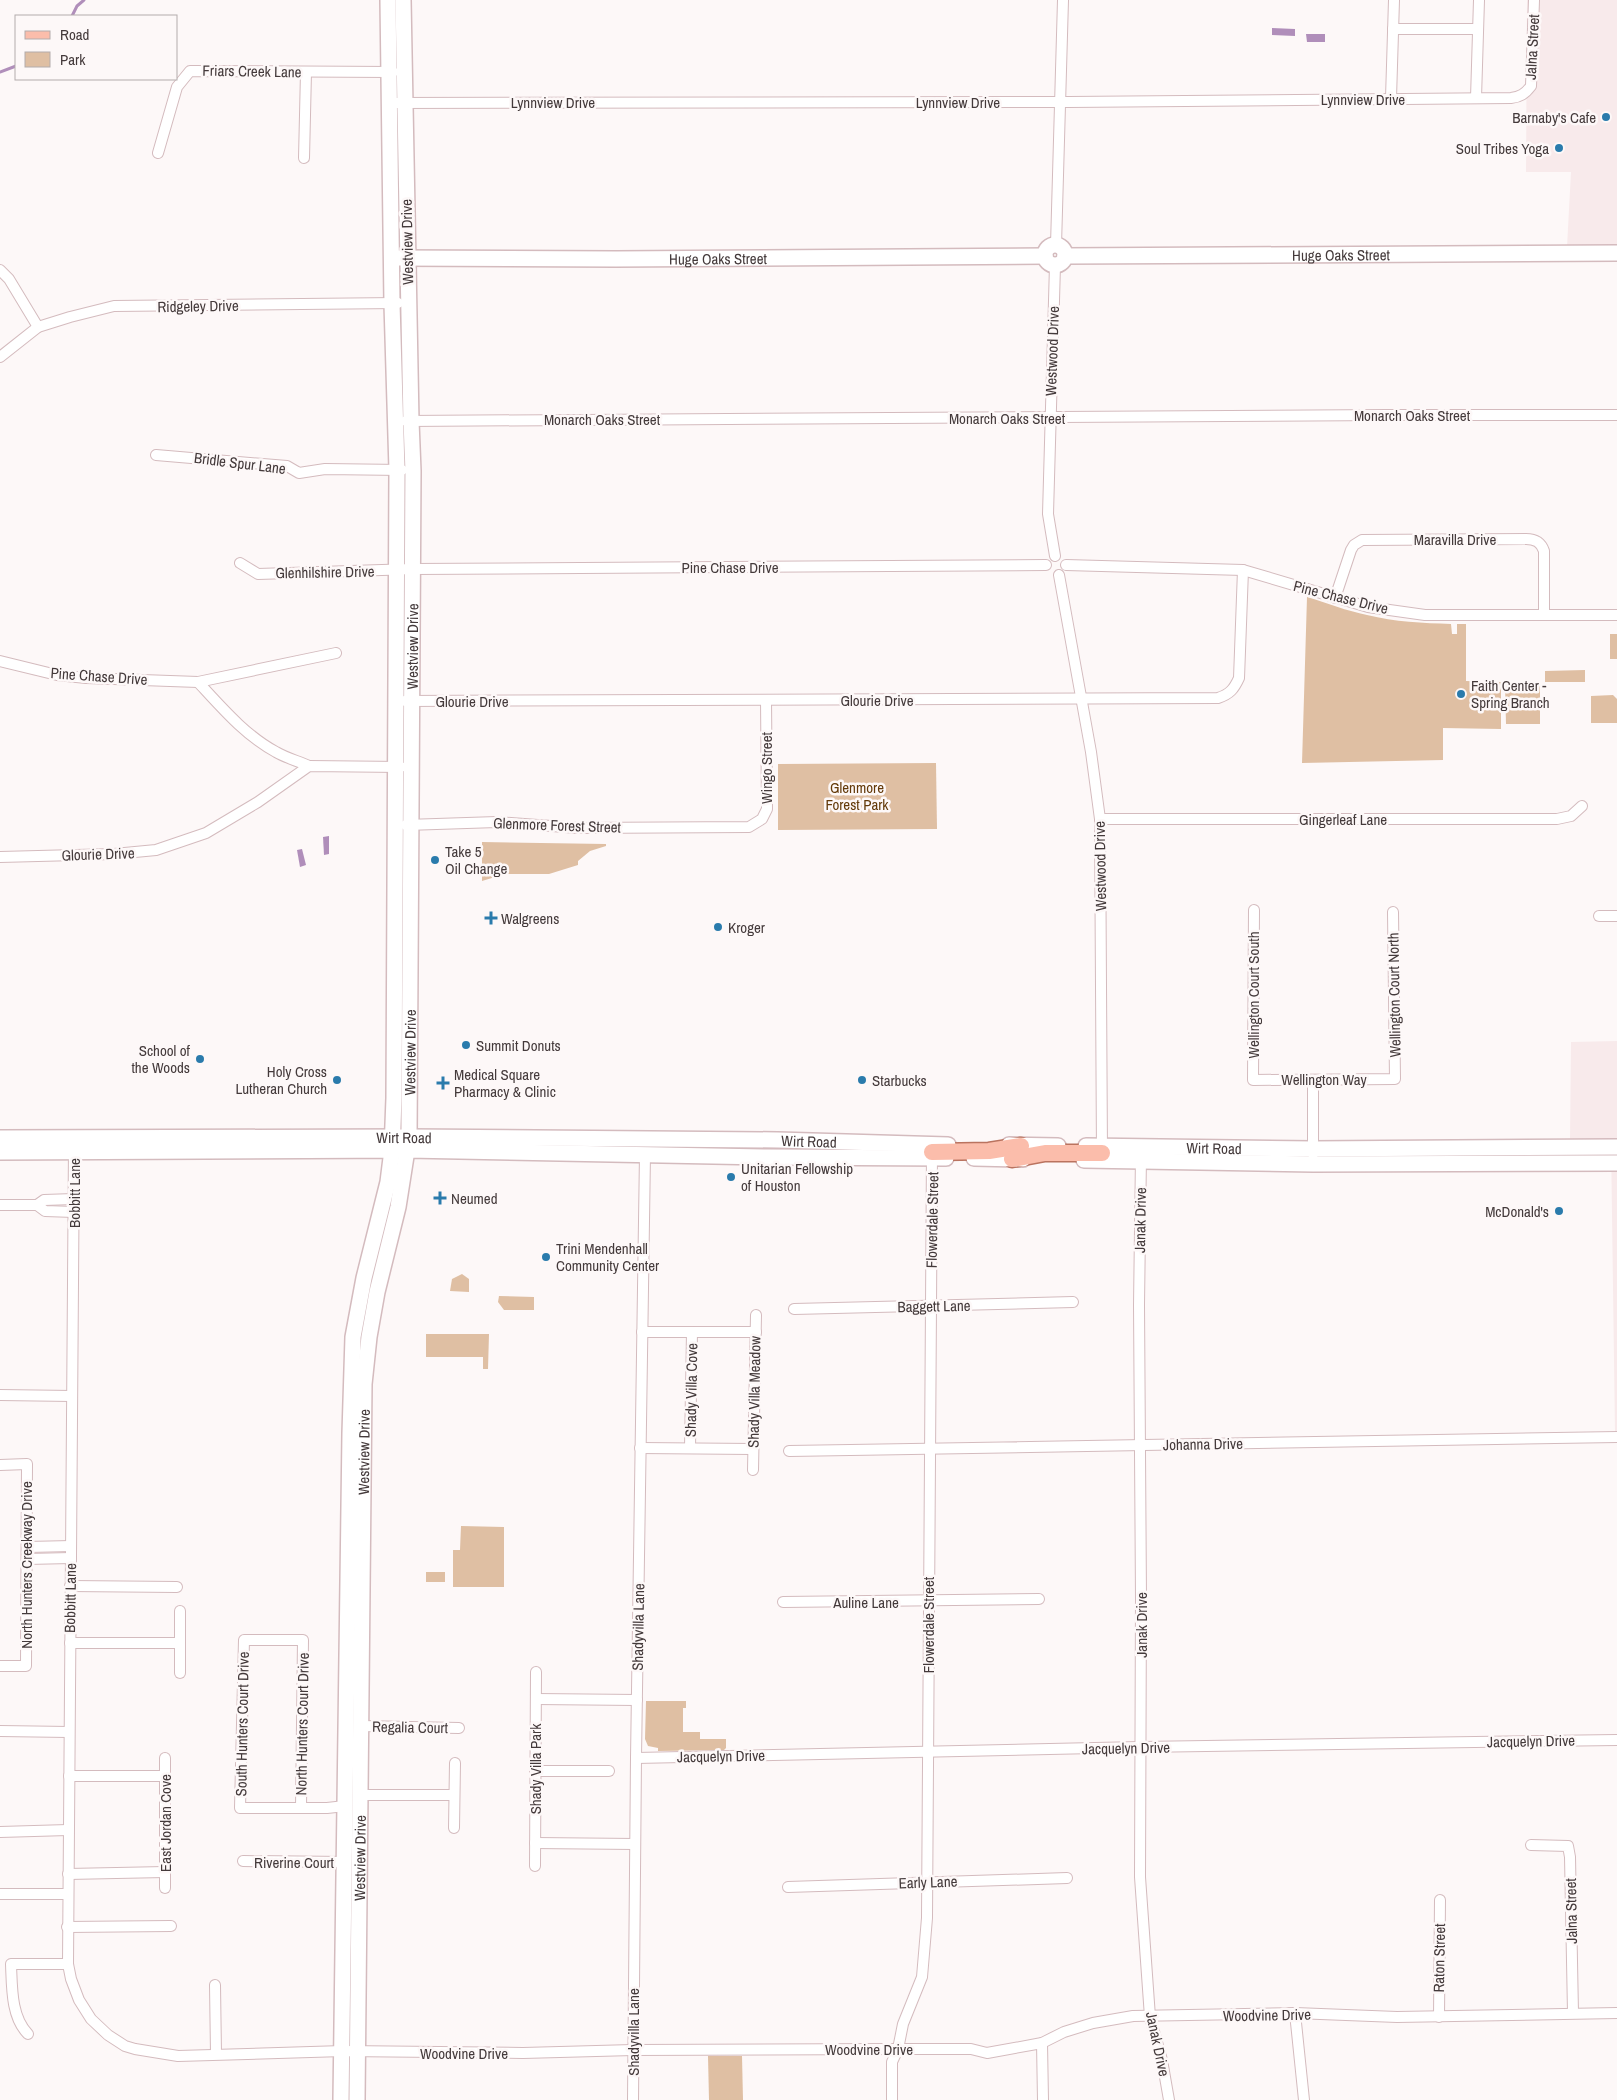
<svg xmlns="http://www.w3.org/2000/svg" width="1617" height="2100" font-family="'Archivo Narrow',sans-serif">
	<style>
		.built { fill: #f8eaeb }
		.green { fill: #dfbfa3 }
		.water { fill: #b08eba }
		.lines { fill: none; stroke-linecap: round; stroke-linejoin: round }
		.stream { stroke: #b08eba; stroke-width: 3 }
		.street-casing { stroke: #d4bbbe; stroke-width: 12 }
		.secondary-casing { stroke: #d4bbbe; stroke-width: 18 }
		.primary-casing { stroke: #ba735f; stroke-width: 19 }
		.street { stroke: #fff; stroke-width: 10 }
		.secondary { stroke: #fff; stroke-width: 15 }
		.primary { stroke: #fbbdab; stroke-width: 16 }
		.poi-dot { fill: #2a7bac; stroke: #fdf8f8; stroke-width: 2 }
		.labels { text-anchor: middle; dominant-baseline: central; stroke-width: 5; stroke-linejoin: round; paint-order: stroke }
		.street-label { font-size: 15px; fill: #443a3b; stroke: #fdf8f8 }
		.poi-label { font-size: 15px; fill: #443a3b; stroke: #fdf8f8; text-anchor: start }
		.park-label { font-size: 15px; fill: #633908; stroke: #fdf8f8 }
	</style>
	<rect width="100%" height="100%" fill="#fdf8f8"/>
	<!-- built -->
	<g class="built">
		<polygon points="1527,0 1617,0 1617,247 1567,247 1571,172 1526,172"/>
		<polygon points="1617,1041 1617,1432 1615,1432 1611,1142 1570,1140 1571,1042"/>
	</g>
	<!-- green -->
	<g class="green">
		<path d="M1307 597C1327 603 1347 611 1367 615 1395 622 1423 623 1451 624L1452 634H1457V624H1466V681L1501 682V729L1443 728V760L1302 763Z"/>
		<rect x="1610" y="634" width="7" height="25"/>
		<polygon points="1585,670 1585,682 1545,682 1545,671"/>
		<polygon points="1538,684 1540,686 1540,724 1506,724 1505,685"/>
		<polygon points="1613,695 1617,699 1617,723 1591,723 1591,696"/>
		<polygon points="936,763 937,829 778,830 778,764"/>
		<polygon points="482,842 606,844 606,846 590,851 578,861 578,865 549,874 505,874 482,881"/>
		<polygon points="462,1274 469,1279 469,1292 450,1291 452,1279"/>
		<polygon points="499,1296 534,1297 534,1310 504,1310 498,1302"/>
		<polygon points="426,1334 489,1334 488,1369 483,1369 483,1357 426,1357"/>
		<polygon points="461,1526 504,1527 504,1587 453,1587 453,1550 460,1550"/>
		<rect x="426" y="1572" width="19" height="10"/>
		<polygon points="646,1701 686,1701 686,1708 683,1708 683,1732 700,1732 700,1739 726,1739 726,1748 724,1750 658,1751 658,1748 648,1746 645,1739"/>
		<polygon points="708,2056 742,2056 743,2100 709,2100"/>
	</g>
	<!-- water -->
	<g class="water">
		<polygon points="1272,28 1295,29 1295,36 1272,35"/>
		<polygon points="1306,34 1325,34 1325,42 1307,42"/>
		<polygon points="329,836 329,854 324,855 323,837"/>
		<polygon points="302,849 306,865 300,867 297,850"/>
	</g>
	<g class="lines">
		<!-- stream -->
		<g class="stream">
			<polyline points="72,16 77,6 84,0"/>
			<polyline points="0,72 16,66"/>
		</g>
		<defs>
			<g id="street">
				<polyline points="1393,29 1478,29"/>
				<polyline points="1391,98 1394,0"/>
				<polyline points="1476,98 1479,0"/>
				<path d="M389 103 1069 102 1511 98C1520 97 1525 94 1531 86L1534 0"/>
				<polyline points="158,153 177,87 190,71 393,72"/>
				<polyline points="304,158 306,72"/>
				<polyline points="1056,245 1063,0"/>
				<polyline points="0,270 9,279 38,327"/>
				<polyline points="0,357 38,327 70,317 114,306 398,303"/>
				<polyline points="406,421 1388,415 1617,415"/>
				<polyline points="156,455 287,466 299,473 325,469 402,470"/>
				<polyline points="1055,556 1048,514 1055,265"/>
				<polyline points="240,563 258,574 413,569 1046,565"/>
				<polyline points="1066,565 1243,570 1368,607 1425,615 1617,615"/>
				<polyline points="1059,575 1091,752 1100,819 1102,1153"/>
				<path d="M1335 598 1351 550 1354 545 1362 540 1526 539C1535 539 1541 542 1544 551V615"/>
				<polyline points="0,661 57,675 86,678 198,682 336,653"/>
				<path d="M198 682C222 708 246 736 276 752 286 758 298 761 309 766"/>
				<path d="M405 701 1218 698C1230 694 1234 689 1239 678L1243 570"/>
				<polyline points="1100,819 1557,819 1571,816 1582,806"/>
				<polyline points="406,825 497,822 578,828 749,827 762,819 767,809 766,700"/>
				<polyline points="0,857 114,854 156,850 206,833 258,802 309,766 401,767"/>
				<polyline points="1254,910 1253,1080 1395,1079 1393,912"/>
				<polyline points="1599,916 1617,916"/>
				<polyline points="1313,1080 1313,1154"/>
				<polyline points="74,1146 68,1964 71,1979 79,2000 91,2019 108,2035 125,2046 135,2049 178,2056 343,2051 523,2053 633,2050 898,2049 971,2049 987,2053 1042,2043 1064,2032 1093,2023 1133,2016 1295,2013 1397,2017 1617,2013"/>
				<polyline points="1141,1156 1139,1305 1141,1598 1140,1877 1150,2017 1162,2060 1169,2100"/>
				<polyline points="0,1205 37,1205 45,1211 74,1212"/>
				<polyline points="37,1205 44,1200 74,1199"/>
				<polyline points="794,1309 1073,1302"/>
				<polyline points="642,1332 756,1332"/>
				<polyline points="0,1395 72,1396"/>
				<polyline points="640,1448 753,1449"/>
				<polyline points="690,1448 692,1332"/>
				<polyline points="789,1451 1617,1437"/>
				<polyline points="0,1465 27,1464 26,1666 0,1666"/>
				<polyline points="753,1470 756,1315"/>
				<polyline points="28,1547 71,1546"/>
				<polyline points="27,1559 71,1558"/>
				<polyline points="70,1586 177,1587"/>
				<polyline points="783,1602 1039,1599"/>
				<polyline points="180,1611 180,1673"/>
				<polyline points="70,1643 180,1643"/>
				<polyline points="536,1699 637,1700"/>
				<polyline points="361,1726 459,1728"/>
				<polyline points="0,1731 69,1732"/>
				<polyline points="636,1758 1140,1747 1617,1740"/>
				<polyline points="535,1771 609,1771"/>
				<polyline points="69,1776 165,1776"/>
				<polyline points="361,1795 454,1795"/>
				<polyline points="301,1808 303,1640 244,1640 240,1808 327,1808 345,1806"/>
				<polyline points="454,1828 455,1763"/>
				<polyline points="0,1832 68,1830"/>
				<polyline points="535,1843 635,1844"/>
				<polyline points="1531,1845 1568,1846 1570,1857 1573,2013"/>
				<polyline points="243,1861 345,1862"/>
				<polyline points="535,1866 536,1672"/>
				<polyline points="68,1874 165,1872"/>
				<polyline points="788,1887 1067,1878"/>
				<polyline points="165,1888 165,1758"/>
				<polyline points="0,1894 68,1894"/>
				<polyline points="67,1927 171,1926"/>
				<polyline points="215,1985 216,2054"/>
				<polyline points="1295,2013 1304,2100"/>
				<polyline points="1439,2017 1440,1900"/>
				<path d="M28 2034C11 2017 12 1987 11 1964H68"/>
				<polyline points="1042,2043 1043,2100"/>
				<polyline points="633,2100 636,1758 645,1154"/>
				<polyline points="892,2100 892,2062 898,2049 903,2024 922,1977 927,1918 932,1152"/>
			</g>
			<g id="secondary">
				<circle cx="1055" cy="255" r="10"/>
				<path id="s1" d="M1065 256 1617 253"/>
				<path id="s2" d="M398 258 616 259 1045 256"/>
				<path id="s3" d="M0 1138 409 1137 778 1140 948 1145"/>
				<polyline points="1009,1145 1058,1146"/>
				<path id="s4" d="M1086 1146 1313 1149 1617 1147"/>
				<polyline points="0,1152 408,1150 767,1157 946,1158"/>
				<polyline points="974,1158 1023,1159"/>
				<polyline points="1084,1160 1313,1164 1617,1163"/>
				<polyline points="341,2100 350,1433 353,1337 364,1278 388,1182 392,1150 394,1098 397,470 392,304 388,0"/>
				<path id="s5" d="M357 2100 364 1384 369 1337 377 1292 398 1207 409 1137 413 471 411 421 403 0"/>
			</g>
			<g id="primary">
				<polyline points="932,1152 989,1151 1021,1146"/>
				<polyline points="1012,1159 1045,1153 1102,1153"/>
			</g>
		</defs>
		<!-- street casing -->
		<use href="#street" class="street-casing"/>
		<!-- secondary casing -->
		<use href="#secondary" class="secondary-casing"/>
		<!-- primary casing -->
		<use href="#primary" class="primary-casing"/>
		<!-- street -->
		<use href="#street" class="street"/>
		<!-- secondary -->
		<use href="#secondary" class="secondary"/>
		<!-- primary -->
		<use href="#primary" class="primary"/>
	</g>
	<!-- markers -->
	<g class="poi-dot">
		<circle cx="1606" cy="117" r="5"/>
		<circle cx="1559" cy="148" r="5"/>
		<circle cx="1461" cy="694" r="5"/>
		<circle cx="435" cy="860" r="5"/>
		<path d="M488.5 910.5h5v5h5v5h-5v5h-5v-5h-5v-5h5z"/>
		<circle cx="718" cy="927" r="5"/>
		<circle cx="466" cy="1045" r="5"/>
		<circle cx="200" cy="1059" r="5"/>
		<circle cx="337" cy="1080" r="5"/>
		<circle cx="862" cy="1080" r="5"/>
		<path d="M440.5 1075.5h5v5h5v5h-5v5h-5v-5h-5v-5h5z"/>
		<circle cx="731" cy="1177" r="5"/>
		<path d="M437.5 1190.5h5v5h5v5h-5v5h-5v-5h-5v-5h5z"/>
		<circle cx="1559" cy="1211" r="5"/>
		<circle cx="546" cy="1257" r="5"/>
	</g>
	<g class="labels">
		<!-- street labels -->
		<g class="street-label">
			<text transform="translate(1532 47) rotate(-87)">Jalna Street</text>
			<text transform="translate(252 71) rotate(1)">Friars Creek Lane</text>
			<text x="1363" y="99">Lynnview Drive</text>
			<text x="553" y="102">Lynnview Drive</text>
			<text x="958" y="102">Lynnview Drive</text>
			<text transform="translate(407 242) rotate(-91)">Westview Drive</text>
			<text stroke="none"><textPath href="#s1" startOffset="276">Huge Oaks Street</textPath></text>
			<text stroke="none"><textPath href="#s2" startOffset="320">Huge Oaks Street</textPath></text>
			<text transform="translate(198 306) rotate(-1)">Ridgeley Drive</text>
			<text transform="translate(1052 351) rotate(-88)">Westwood Drive</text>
			<text x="1412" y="415">Monarch Oaks Street</text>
			<text x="1007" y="418">Monarch Oaks Street</text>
			<text x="602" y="419">Monarch Oaks Street</text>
			<text transform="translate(240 463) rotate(7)">Bridle Spur Lane</text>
			<text x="1455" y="539">Maravilla Drive</text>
			<text x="730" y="567">Pine Chase Drive</text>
			<text transform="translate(325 572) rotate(-1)">Glenhilshire Drive</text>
			<text transform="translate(1341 597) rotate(14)">Pine Chase Drive</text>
			<text stroke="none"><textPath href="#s5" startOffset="1458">Westview Drive</textPath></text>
			<text transform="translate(99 676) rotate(4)">Pine Chase Drive</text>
			<text x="877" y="700">Glourie Drive</text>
			<text x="472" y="701">Glourie Drive</text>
			<text transform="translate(766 768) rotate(-90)">Wingo Street</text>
			<text x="1343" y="819">Gingerleaf Lane</text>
			<text transform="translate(557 825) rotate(2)">Glenmore Forest Street</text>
			<text transform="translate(98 854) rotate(-2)">Glourie Drive</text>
			<text transform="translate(1100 866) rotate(-91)">Westwood Drive</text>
			<text transform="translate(1253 995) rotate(-90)">Wellington Court South</text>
			<text transform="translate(1394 995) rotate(-91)">Wellington Court North</text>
			<text stroke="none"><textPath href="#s5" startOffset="1052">Westview Drive</textPath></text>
			<text x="1324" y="1079">Wellington Way</text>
			<text stroke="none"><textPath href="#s3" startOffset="404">Wirt Road</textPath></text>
			<text stroke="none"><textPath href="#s3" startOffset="809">Wirt Road</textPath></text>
			<text stroke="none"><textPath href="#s4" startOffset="128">Wirt Road</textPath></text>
			<text transform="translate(74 1193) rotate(-90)">Bobbitt Lane</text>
			<text transform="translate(932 1220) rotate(-89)">Flowerdale Street</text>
			<text transform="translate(1140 1220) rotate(-89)">Janak Drive</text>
			<text transform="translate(934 1306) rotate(-1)">Baggett Lane</text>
			<text transform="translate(691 1390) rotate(-89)">Shady Villa Cove</text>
			<text transform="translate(754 1392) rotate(-89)">Shady Villa Meadow</text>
			<text transform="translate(1203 1444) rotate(-1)">Johanna Drive</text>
			<text stroke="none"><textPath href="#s5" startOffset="648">Westview Drive</textPath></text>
			<text transform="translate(26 1565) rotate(-90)">North Hunters Creekway Drive</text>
			<text transform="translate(70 1598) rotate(-89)">Bobbitt Lane</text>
			<text x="866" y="1602">Auline Lane</text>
			<text transform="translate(928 1625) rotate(-90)">Flowerdale Street</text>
			<text transform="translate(1141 1625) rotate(-90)">Janak Drive</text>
			<text transform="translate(638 1627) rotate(-89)">Shadyvilla Lane</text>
			<text transform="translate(242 1724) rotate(-89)">South Hunters Court Drive</text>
			<text transform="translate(302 1724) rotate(-89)">North Hunters Court Drive</text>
			<text transform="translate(410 1727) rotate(1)">Regalia Court</text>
			<text transform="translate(1531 1741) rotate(-1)">Jacquelyn Drive</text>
			<text transform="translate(1126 1748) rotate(-1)">Jacquelyn Drive</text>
			<text transform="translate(721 1756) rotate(-1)">Jacquelyn Drive</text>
			<text transform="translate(535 1769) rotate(-90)">Shady Villa Park</text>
			<text transform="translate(165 1823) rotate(-90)">East Jordan Cove</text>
			<text stroke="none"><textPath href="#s5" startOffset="242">Westview Drive</textPath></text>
			<text x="294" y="1862">Riverine Court</text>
			<text transform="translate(928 1882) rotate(-2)">Early Lane</text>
			<text transform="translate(1571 1911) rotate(-91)">Jalna Street</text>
			<text transform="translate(1439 1958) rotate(-89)">Raton Street</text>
			<text transform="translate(1267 2015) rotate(-1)">Woodvine Drive</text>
			<text transform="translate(633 2032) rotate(-90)">Shadyvilla Lane</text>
			<text transform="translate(1158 2044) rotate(78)">Janak Drive</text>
			<text x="869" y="2049">Woodvine Drive</text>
			<text x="464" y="2053">Woodvine Drive</text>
		</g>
		<!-- poi labels -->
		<g class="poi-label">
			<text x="1596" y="117" text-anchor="end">Barnaby's Cafe</text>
			<text x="1549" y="148" text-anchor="end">Soul Tribes Yoga</text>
			<text x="1471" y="685">Faith Center -<tspan x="1471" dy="17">Spring Branch</tspan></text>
			<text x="445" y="851">Take 5<tspan x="445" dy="17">Oil Change</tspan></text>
			<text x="501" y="918">Walgreens</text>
			<text x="728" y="927">Kroger</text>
			<text x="476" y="1045">Summit Donuts</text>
			<text x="190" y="1050" text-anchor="end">School of<tspan x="190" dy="17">the Woods</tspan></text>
			<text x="327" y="1071" text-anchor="end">Holy Cross<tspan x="327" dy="17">Lutheran Church</tspan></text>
			<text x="454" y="1074">Medical Square<tspan x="454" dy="17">Pharmacy &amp; Clinic</tspan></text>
			<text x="872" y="1080">Starbucks</text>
			<text x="741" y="1168">Unitarian Fellowship<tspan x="741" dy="17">of Houston</tspan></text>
			<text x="451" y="1198">Neumed</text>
			<text x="1549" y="1211" text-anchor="end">McDonald's</text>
			<text x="556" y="1248">Trini Mendenhall<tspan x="556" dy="17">Community Center</tspan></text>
		</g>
		<!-- park labels -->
		<g class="park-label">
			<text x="857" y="787">Glenmore<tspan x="857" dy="17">Forest Park</tspan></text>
		</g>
	</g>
	<!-- legend -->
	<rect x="15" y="15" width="162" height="65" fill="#fdf8f8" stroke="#b3acac"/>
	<rect x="25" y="31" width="25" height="8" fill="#fbbdab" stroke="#b3acac"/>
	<text x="60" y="40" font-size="15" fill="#443a3b">Road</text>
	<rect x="25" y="52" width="25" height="15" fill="#dfbfa3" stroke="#b3acac"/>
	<text x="60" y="65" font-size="15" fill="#443a3b">Park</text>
</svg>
